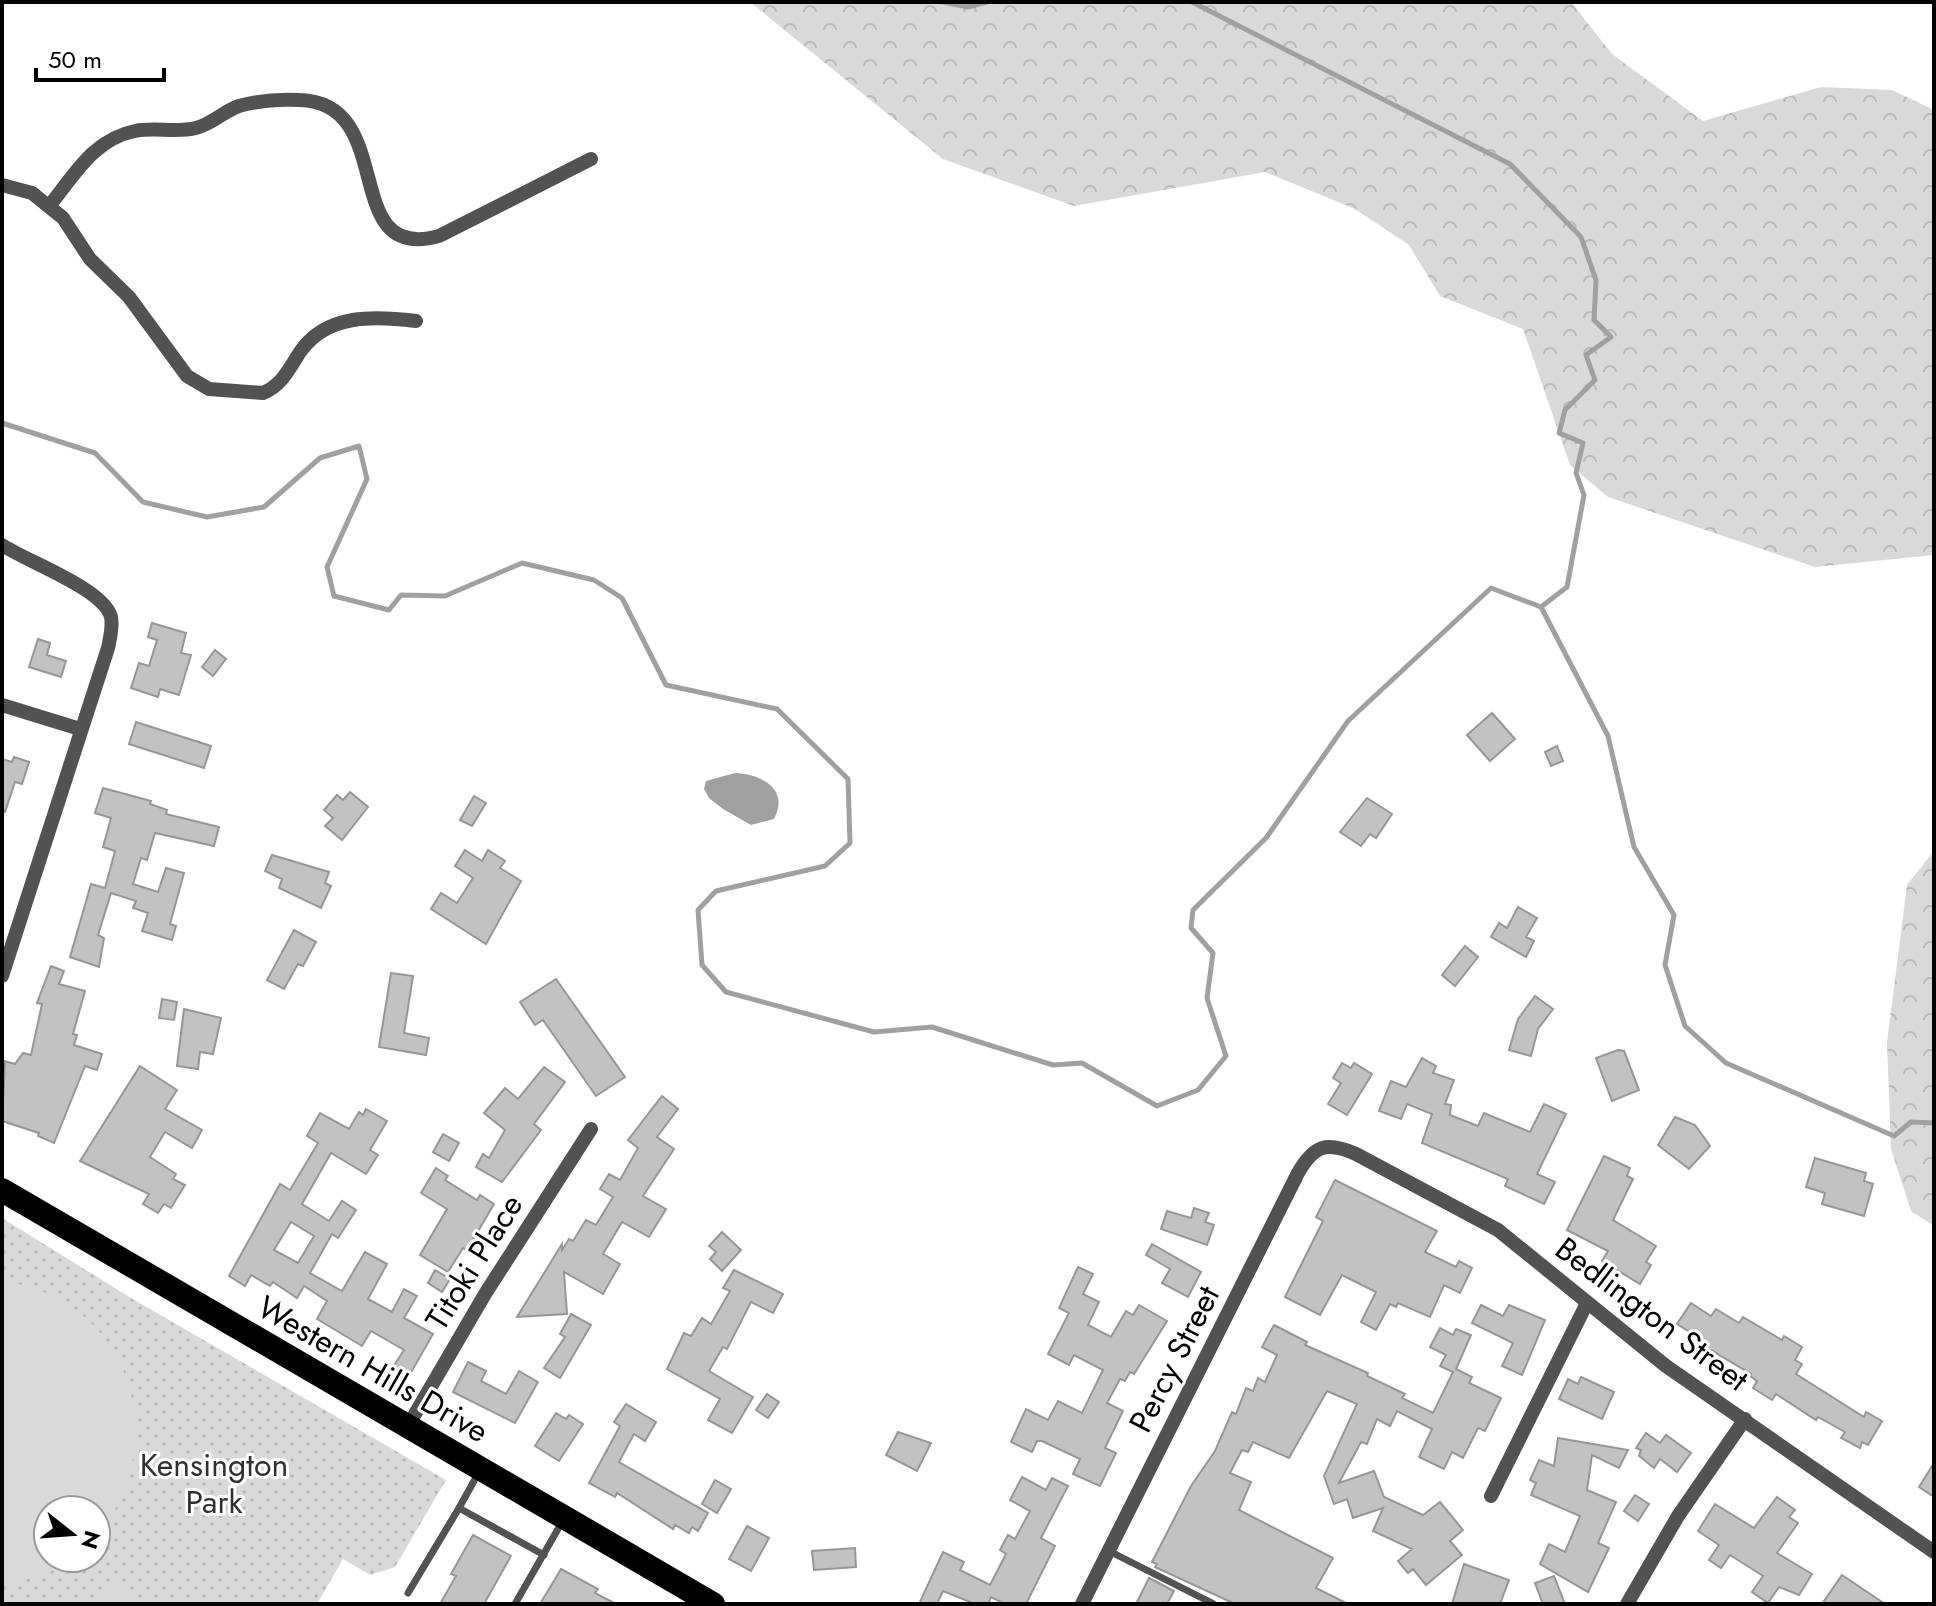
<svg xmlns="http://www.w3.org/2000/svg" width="1936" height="1606" font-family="Jost,sans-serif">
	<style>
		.forest { fill: url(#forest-crowns) }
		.park { fill: url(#park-dots); fill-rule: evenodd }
		.garden { fill: #d9d9d9 }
		.water { fill: #a0a0a0 }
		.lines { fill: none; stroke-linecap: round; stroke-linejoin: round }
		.stream { stroke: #a0a0a0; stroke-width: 5 }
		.building { fill: #c2c2c2; stroke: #969696; stroke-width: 2; fill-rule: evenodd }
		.lane { stroke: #525252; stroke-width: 7 }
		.street { stroke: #525252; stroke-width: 14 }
		.highway { stroke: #000; stroke-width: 24 }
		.labels { text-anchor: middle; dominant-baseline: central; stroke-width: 6; stroke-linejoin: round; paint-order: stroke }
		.street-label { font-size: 32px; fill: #000; stroke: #fff }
		.park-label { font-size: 32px; fill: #303030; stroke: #fff }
	</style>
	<defs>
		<pattern id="forest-crowns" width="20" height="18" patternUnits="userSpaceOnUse" patternTransform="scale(2)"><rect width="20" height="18" fill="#d9d9d9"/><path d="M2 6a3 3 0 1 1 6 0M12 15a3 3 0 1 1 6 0" fill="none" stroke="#b8b8b8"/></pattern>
		<pattern id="park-dots" width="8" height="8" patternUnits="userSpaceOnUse" patternTransform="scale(2)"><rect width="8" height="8" fill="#d9d9d9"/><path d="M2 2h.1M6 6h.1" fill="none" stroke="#b8b8b8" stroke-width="1.8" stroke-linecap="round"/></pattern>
	</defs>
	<rect width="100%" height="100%" fill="#fff"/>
	<!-- forest -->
	<g class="forest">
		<polygon points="750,2 1571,2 1612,54 1703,121 1821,87 1892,90 1934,110 1934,555 1815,567 1608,497 1570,465 1523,329 1440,296 1409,245 1355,209 1265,172 1074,206 943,159"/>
		<polygon points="1934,851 1934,1226 1911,1211 1891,1149 1887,1042 1907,885"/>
	</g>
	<!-- park -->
	<path class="park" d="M2 1218 131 1298 446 1480 395 1567 370 1575 343 1559 317 1604H2ZM48 1510H96V1558H48Z"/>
	<!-- garden -->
	<g class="garden">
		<path d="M2 1281C131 1299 174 1440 97 1537L96 1510H48V1558H74L48 1573 2 1587Z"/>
		<polygon points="110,1582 148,1604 97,1604"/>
	</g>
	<!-- water -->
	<path class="water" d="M735 773C761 774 790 789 774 819L751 825 723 809 709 798 704 789 706 781Z"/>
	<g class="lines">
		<!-- stream -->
		<g class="stream">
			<polyline points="943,2 968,7 987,2"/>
			<polyline points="1192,2 1510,164 1581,237 1596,280 1594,320 1611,337 1586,355 1595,380 1565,410 1559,433 1583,443 1576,473 1584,495 1567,587 1541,607"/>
			<polyline points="2,423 95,453 143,502 207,517 264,507 320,458 359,446 367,479 327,567 334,596 389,610 401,595 445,596 522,563 594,580 622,598 666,685 777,709 848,779 850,843 825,866 716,891 698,910 702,965 726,992 874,1032 932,1027 1053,1065 1082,1063 1157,1106 1198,1090 1226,1056 1207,998 1213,953 1191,928 1193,910 1266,838 1348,721 1491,588 1541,607 1608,736 1634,847 1674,915 1665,965 1685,1026 1726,1063 1894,1136 1911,1122 1934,1123"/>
		</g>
	</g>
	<!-- building -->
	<g class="building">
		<polygon points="152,623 186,633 181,653 191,655 179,695 160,689 158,697 131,688 139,663 149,666 157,640 148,637"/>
		<polygon points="38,639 50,643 47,655 66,661 61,677 29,667"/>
		<polygon points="215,650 226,659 213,676 202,667"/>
		<polygon points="1492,713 1515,739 1490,761 1467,735"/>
		<polygon points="136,722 211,746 204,768 129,744"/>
		<polygon points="1557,746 1563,761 1551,766 1545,752"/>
		<polygon points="14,757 29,762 22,784 15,782 5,812 2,811 2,759 12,762"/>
		<polygon points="103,788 151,801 150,804 167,810 166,814 219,827 214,846 155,833 147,860 141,858 133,884 158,892 166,868 184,873 170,924 176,926 172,940 142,931 148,913 133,908 136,901 111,893 98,935 104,938 99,967 70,957 91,884 105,888 115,851 103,847 111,818 95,813"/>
		<polygon points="350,792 368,807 342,840 325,826 333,818 324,810 337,795 343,800"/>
		<polygon points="474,796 486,803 472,826 460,820"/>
		<polygon points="1367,798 1392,814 1376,838 1370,834 1361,846 1340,832"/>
		<polygon points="465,850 482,861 488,850 505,861 500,868 521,881 486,944 431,909 441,893 457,903 473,878 455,866"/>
		<polygon points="272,855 329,872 325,883 331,886 321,908 279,888 282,879 265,871"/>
		<polygon points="1518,907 1537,918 1526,937 1534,941 1526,957 1491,937 1499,923 1507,928"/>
		<polygon points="294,930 316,942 303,966 298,964 284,989 267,980"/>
		<polygon points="1465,946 1478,957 1455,986 1442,975"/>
		<polygon points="51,966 64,971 59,984 85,991 73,1034 77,1035 74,1045 102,1054 97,1070 85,1066 54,1143 38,1136 39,1133 2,1121 5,1061 15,1064 23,1053 31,1055 42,1004 37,1003"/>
		<polygon points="391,973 413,976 404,1033 429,1038 426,1055 379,1047"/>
		<polygon points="556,979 625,1077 596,1096 543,1020 535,1025 520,1002"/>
		<polygon points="1535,996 1553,1009 1538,1029 1531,1056 1509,1050 1518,1019"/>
		<polygon points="162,999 177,1002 174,1020 159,1018"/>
		<polygon points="184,1009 221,1018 213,1054 200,1052 198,1069 177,1066"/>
		<polygon points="1618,1050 1624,1051 1639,1090 1612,1101 1596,1058"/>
		<polygon points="1422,1058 1436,1066 1433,1073 1454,1080 1445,1104 1451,1105 1450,1115 1478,1126 1484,1113 1530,1132 1544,1104 1566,1114 1537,1174 1555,1182 1544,1204 1505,1186 1508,1179 1422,1143 1432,1114 1407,1104 1401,1119 1379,1111 1391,1081 1406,1087"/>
		<polygon points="1342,1063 1351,1068 1354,1063 1372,1074 1347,1115 1328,1104 1341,1083 1333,1078"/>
		<polygon points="140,1066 177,1090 165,1109 202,1130 192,1148 165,1132 150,1157 176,1174 173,1179 185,1185 171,1208 164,1204 158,1213 143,1204 149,1194 80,1161"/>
		<polygon points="544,1067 565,1082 534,1124 541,1130 502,1182 476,1167 483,1154 489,1158 505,1130 484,1113 505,1088 518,1099"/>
		<polygon points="662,1096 678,1109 657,1137 674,1149 643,1196 666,1209 649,1237 622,1222 603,1254 620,1264 603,1294 564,1272 567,1314 517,1317 562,1244 562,1250 569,1239 573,1241 586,1220 596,1225 613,1197 600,1189 609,1174 620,1180 638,1148 628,1140"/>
		<path d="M366 1109 387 1121 370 1150 378 1155 366 1174 331 1153 302 1204 329 1221 342 1201 356 1210 338 1238 332 1234 310 1273 342 1291 365 1252 387 1264 368 1299 392 1312 404 1289 417 1296 404 1318 433 1334 409 1376 393 1367 404 1350 371 1331 362 1346 317 1319 327 1301 304 1286 297 1298 273 1282 270 1286 251 1275 245 1286 229 1276 280 1184 290 1190 318 1143 307 1136 320 1113 349 1129 359 1112 363 1115ZM291 1222 314 1236 298 1263 274 1250Z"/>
		<polygon points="1675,1117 1695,1125 1710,1146 1689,1169 1658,1145"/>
		<polygon points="443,1134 459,1143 449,1161 433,1152"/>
		<polygon points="1604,1156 1630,1168 1627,1176 1633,1179 1613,1220 1656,1246 1646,1262 1651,1265 1640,1284 1602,1261 1608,1251 1567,1230"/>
		<polygon points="1815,1158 1866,1173 1864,1181 1873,1184 1864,1216 1822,1204 1825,1193 1806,1187"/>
		<polygon points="436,1168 448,1176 445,1180 477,1200 480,1195 494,1204 467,1250 463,1248 448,1272 420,1255 447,1209 421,1193"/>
		<polygon points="1335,1180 1437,1231 1425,1252 1456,1267 1459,1261 1472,1268 1460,1293 1444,1285 1430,1317 1398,1303 1396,1307 1390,1304 1376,1330 1361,1322 1376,1292 1342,1275 1320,1315 1285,1297 1323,1221 1316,1217"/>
		<polygon points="1194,1208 1209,1213 1205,1222 1214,1225 1207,1245 1161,1229 1167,1211 1191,1218"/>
		<polygon points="722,1232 741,1250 722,1271 710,1259 716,1252 709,1246"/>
		<polygon points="1152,1244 1201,1272 1188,1297 1162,1283 1170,1269 1146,1255"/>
		<polygon points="1078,1267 1093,1274 1083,1294 1099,1302 1088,1325 1111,1337 1126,1311 1133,1315 1139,1305 1167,1321 1134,1374 1130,1372 1125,1381 1120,1379 1107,1403 1123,1411 1105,1448 1116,1453 1100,1486 1073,1474 1080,1459 1042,1441 1037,1441 1032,1452 1011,1442 1026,1409 1048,1420 1058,1401 1082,1413 1103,1370 1074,1355 1069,1365 1048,1354 1069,1313 1059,1308"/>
		<polygon points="435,1270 450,1279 442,1292 428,1283"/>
		<polygon points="734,1270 783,1294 773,1313 751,1302 727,1349 723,1347 709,1371 753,1397 732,1433 708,1420 720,1399 667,1369 684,1333 691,1336 702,1318 711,1324 730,1291 723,1288"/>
		<polygon points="1691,1303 1711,1316 1716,1309 1739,1323 1743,1317 1782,1340 1784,1336 1802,1347 1795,1360 1802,1364 1796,1374 1864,1417 1866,1412 1882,1421 1868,1445 1862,1442 1860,1448 1841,1438 1845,1432 1818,1417 1816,1420 1776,1394 1772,1400 1753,1388 1757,1381 1750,1376 1751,1374 1694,1340 1697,1337 1677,1324"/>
		<polygon points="1481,1305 1503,1316 1509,1305 1545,1320 1522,1375 1502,1366 1513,1343 1472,1323"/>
		<polygon points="571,1314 591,1325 560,1378 544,1368 565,1337 560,1334"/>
		<polygon points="1274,1325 1307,1342 1305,1345 1368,1373 1367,1376 1405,1394 1402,1398 1433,1413 1453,1372 1440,1366 1446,1355 1430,1347 1440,1328 1453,1335 1456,1329 1471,1335 1456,1369 1472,1377 1469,1383 1501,1398 1485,1431 1478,1428 1463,1458 1452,1452 1444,1469 1419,1457 1432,1429 1397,1411 1390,1426 1377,1419 1367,1444 1361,1442 1339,1483 1374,1471 1384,1497 1423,1515 1440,1502 1463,1530 1450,1541 1462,1555 1426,1585 1413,1569 1408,1573 1398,1561 1412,1549 1373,1531 1383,1508 1353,1518 1347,1499 1334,1504 1324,1476 1357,1404 1327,1391 1289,1458 1253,1442 1248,1452 1242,1450 1230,1473 1251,1482 1239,1510 1333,1558 1316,1588 1348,1604 1235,1604 1155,1567 1157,1564 1152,1562 1191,1486 1215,1451 1232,1412 1236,1414 1246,1388 1253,1391 1258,1378 1265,1382 1277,1355 1262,1347"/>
		<polygon points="468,1362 486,1371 481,1381 506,1394 519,1371 538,1382 515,1423 453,1392"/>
		<polygon points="1581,1377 1614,1392 1602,1419 1559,1399 1568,1379 1578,1384"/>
		<polygon points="767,1394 779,1402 768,1418 756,1410"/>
		<polygon points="626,1404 656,1422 645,1441 634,1434 619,1462 708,1513 698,1531 692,1527 689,1533 675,1525 673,1529 617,1493 615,1497 589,1483 620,1426 614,1422"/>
		<polygon points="556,1413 566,1419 569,1415 583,1424 559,1461 535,1446"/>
		<polygon points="898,1432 931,1443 917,1471 886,1455"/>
		<polygon points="1646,1433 1660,1443 1666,1435 1691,1453 1677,1472 1660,1459 1654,1468 1639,1456 1641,1450 1636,1448"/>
		<polygon points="1558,1438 1628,1450 1619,1468 1592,1455 1587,1490 1616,1502 1598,1543 1609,1548 1588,1592 1540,1564 1549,1544 1565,1552 1580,1516 1531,1495 1536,1483 1530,1480 1539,1460 1554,1466"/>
		<polygon points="1934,1463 1934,1497 1919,1487"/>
		<polygon points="1022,1477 1046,1490 1052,1478 1068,1486 1041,1538 1055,1546 1026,1604 1005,1604 991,1597 988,1604 975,1604 943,1591 937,1604 919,1604 943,1552 964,1562 960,1570 990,1585 1006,1554 1000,1550 1008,1535 1015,1539 1030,1511 1010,1500"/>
		<polygon points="715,1480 731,1489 717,1513 702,1504"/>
		<polygon points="1635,1495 1649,1504 1638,1521 1624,1511"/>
		<polygon points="1777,1497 1795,1510 1789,1517 1798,1523 1777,1553 1812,1574 1799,1595 1779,1587 1768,1603 1752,1592 1763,1576 1730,1555 1721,1568 1709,1560 1719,1545 1698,1531 1715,1504 1754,1528"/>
		<polygon points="747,1526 769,1538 751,1571 729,1559"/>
		<polygon points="473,1535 511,1556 484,1604 440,1604 456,1576 451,1574"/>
		<polygon points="855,1548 856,1567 814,1570 812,1551"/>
		<polygon points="1464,1564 1509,1580 1500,1604 1452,1604"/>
		<polygon points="561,1569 598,1589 595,1593 616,1604 540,1604"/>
		<polygon points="1842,1575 1885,1604 1822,1604"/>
		<polygon points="1554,1576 1565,1604 1543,1604 1535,1583"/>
		<polygon points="1149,1578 1174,1591 1167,1604 1136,1604"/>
	</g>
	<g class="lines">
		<!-- lane -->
		<g class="lane">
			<polyline points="479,1472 459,1508 544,1555"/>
			<polyline points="1109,1551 1214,1604"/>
			<polyline points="408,1593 459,1508"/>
			<polyline points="515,1604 562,1522"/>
		</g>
		<!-- street -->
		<g class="street">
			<path d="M2 185 32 193 63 218 90 259 129 297 187 376 209 389 263 393C282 385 289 369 300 352 327 313 375 316 416 321"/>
			<path d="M50 205C75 174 94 139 135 131 155 127 176 133 196 128 212 124 224 111 239 106 257 101 281 99 300 100 399 103 338 264 439 236L591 159"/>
			<path d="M2 545C28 562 104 589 111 617 113 627 110 638 108 648L2 976"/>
			<polyline points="2,705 80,729"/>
			<polyline points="408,1426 485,1294 591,1129"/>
			<polyline points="1491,1496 1587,1303"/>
			<path d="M1082 1604 1298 1173C1314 1145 1327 1141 1356 1154L1498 1230 1666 1366 1934 1552"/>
			<polyline points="1627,1604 1678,1516 1745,1419"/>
		</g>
		<!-- highway -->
		<polyline class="highway" points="2,1190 713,1604"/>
	</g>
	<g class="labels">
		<!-- street labels -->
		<g class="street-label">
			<text transform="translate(474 1262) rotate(-58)">Titoki Place</text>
			<text transform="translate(1652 1314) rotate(37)">Bedlington Street</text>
			<text transform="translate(1174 1359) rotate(-63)">Percy Street</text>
			<text transform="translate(373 1369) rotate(30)">Western Hills Drive</text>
		</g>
		<!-- park labels -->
		<g class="park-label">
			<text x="214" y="1465">Kensington<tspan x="214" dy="37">Park</tspan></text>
		</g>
	</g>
	<!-- border -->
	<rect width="1936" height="1606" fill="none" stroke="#000000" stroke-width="8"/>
	<!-- north arrow -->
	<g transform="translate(72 1534) rotate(107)"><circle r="38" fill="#ffffff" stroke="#999999" stroke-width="2"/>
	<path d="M0-6L14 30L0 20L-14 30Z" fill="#000000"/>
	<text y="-12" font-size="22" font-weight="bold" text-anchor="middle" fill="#000000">N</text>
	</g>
	<!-- scale -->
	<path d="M36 68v12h128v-12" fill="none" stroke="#000000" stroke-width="4"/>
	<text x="48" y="68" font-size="24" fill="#000000" stroke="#ffffff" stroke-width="6" paint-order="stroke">50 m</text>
</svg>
